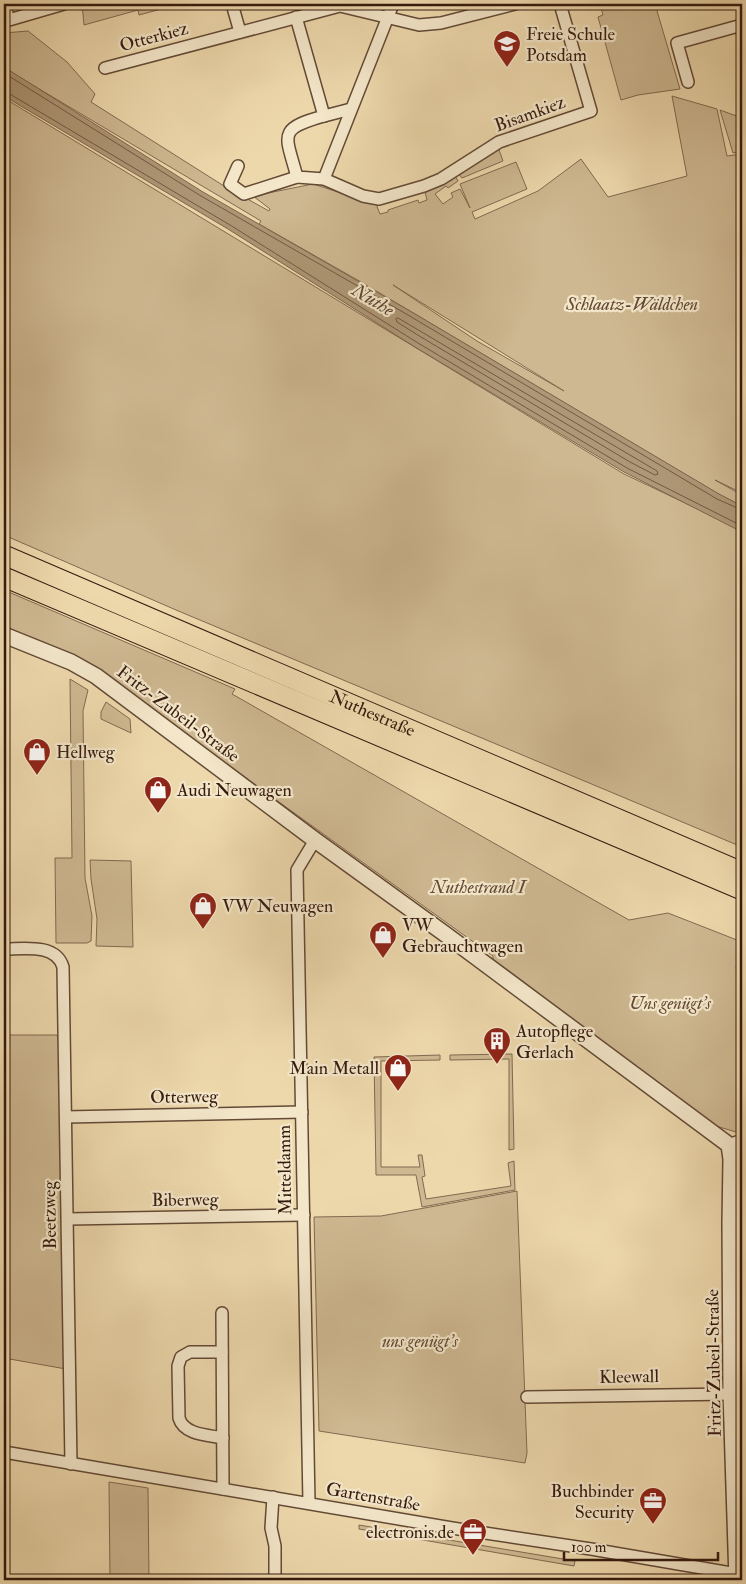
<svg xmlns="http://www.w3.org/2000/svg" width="746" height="1584" font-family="'IM FELL Double Pica',serif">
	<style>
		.green { fill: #ceb891; stroke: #826950; fill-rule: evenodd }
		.water { fill: #ae9776; stroke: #7e654c }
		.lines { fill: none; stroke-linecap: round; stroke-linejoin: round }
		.shore { stroke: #725842; stroke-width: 1 }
		.minor-casing { stroke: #634a36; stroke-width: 14 }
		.tertiary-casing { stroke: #634a36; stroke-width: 18 }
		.trunk-casing { stroke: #351a0e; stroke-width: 21 }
		.minor { stroke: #f3e6c9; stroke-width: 11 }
		.tertiary { stroke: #f3e6c9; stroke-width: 15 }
		.trunk { stroke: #edd8ac; stroke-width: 19 }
		.labels { text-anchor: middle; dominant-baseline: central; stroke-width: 4.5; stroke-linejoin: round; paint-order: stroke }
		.poi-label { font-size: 18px; fill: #351a0e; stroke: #f3e6c9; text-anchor: start }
		.street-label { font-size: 18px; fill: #351a0e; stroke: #f3e6c9 }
		.park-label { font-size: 18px; font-style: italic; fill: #634935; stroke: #f3e6c9 }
		.water-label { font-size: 19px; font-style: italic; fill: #5f4632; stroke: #f3e6c9 }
	</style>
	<rect width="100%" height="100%" fill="#edd8ac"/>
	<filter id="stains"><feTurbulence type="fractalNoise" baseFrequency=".004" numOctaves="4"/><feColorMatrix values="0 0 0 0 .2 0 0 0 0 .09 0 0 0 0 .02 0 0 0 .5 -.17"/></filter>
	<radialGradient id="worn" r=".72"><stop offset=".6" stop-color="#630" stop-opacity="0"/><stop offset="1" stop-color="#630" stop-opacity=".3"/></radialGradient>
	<!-- green -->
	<g class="green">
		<polygon points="82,4 180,4 139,15 138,10 84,25"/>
		<polygon points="600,4 655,4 680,89 638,95 621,100 598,17 603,15"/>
		<path d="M28 31 67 62 95 94 91 102 224 186 269 211 270 209 253 196 313 184 376 204 380 214 388 212V210L418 200 419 203 427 200 425 192 454 174 458 181 448 188 446 186 435 194 443 204 453 197 451 193 460 189 470 208 460 184 516 162 527 189 472 212 475 219 538 191 581 159 608 197 687 176 672 96 717 109 727 156 742 154V493L715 480 742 495V506L720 495 361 282 259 224 261 221 4 68V33ZM393 285 564 391 477 341Z"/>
		<polygon points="4,98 624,474 742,530 742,847 176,610 4,535"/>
		<polygon points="720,110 742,118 742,151 733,153"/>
		<polygon points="498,147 503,161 462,178 457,172"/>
		<polygon points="4,590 235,689 232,694 629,920 668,913 742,942 736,968 742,970 742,1108 736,1132 716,1126 493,964 493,956 144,705 97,667 61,650 4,627"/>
		<polygon points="70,679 88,690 83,711 85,878 92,916 91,941 87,943 56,943 55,858 72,858"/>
		<polygon points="106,702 130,719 131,733 101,719 101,712"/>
		<polygon points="90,860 131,861 133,947 96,946 97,919 91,879"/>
		<polygon points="4,1035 57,1035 60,1050 66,1369 4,1358"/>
		<polygon points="512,1054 514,1149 509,1150 509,1059 450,1060 450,1055"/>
		<polygon points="440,1055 440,1060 381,1061 381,1167 420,1167 418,1155 422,1155 425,1176 422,1177 426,1199 511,1186 508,1163 514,1161 515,1190 422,1207 416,1175 376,1175 374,1057"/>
		<polygon points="517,1191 527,1453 525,1463 319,1431 314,1217 381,1216"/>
		<polygon points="109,1482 148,1488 149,1580 110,1580"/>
		<polygon points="359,1525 575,1561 574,1566 359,1529"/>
	</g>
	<!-- water -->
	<polygon class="water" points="4,67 203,192 410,311 719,494 742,506 742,532 624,472 415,347 228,229 4,96"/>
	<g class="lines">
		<!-- shore -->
		<g class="shore">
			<polyline points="4,73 201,196 408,315 717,499 742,510"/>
			<polyline points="4,92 8,93 230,225 418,343 627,468 742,526"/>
			<polygon points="398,318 657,471 658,474 655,475 630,462 421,337 397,322 396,319"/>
		</g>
		<defs>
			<g id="minor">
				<polyline points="4,4 9,20 64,4"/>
				<polyline points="232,4 240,32"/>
				<path d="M296 17 324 116C276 129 286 135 297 177L324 179 363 196 379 199 424 186 441 179 499 142 591 111 560 4"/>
				<polyline points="105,68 340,6 419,25 441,23 515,4"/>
				<polyline points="688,82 677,43 742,25"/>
				<polyline points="324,116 351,109"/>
				<polyline points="238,166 230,184 244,194 297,177"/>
				<polyline points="324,179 393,4"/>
				<path d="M4 949C23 949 56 943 63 967L71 1464"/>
				<polyline points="66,1117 302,1112"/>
				<polyline points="729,1145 742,1140"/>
				<polyline points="68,1219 304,1215"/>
				<polyline points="222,1313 223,1489"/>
				<path d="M222 1352H190L181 1357 178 1366 179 1418C184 1435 208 1435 223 1438"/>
				<polyline points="527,1397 731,1394"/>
				<polyline points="4,1452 452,1528 591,1549 737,1574"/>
				<polyline points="273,1497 271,1528 275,1546 275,1580"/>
				<polyline points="309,1503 297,870 315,840"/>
			</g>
			<polyline id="tertiary" points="4,635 71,662 96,676 315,840 445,934 729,1145 731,1159 730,1223 731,1394 737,1580"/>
			<g id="trunk">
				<path id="s1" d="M4 555 742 872"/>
				<polyline points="4,577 742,890"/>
			</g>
		</defs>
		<!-- minor casing -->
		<use href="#minor" class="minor-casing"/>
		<!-- tertiary casing -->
		<use href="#tertiary" class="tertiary-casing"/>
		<!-- trunk casing -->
		<use href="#trunk" class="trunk-casing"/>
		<!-- minor -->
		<use href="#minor" class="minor"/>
		<!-- tertiary -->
		<use href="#tertiary" class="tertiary"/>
		<!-- trunk -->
		<use href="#trunk" class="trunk"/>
	</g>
	<!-- icons -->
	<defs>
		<symbol id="school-pin" viewBox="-11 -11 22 30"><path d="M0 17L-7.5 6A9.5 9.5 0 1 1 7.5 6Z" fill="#8f2418" stroke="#f3e6c9"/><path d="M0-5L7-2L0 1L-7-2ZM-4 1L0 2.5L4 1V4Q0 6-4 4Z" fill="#fff"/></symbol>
		<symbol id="shop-pin" viewBox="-11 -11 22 30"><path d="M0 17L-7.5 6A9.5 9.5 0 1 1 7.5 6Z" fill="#8f2418" stroke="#f3e6c9"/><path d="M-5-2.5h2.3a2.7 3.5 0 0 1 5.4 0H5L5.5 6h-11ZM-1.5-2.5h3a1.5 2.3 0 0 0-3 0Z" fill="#fff"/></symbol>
		<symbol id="building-pin" viewBox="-11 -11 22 30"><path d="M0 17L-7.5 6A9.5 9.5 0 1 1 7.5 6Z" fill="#8f2418" stroke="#f3e6c9"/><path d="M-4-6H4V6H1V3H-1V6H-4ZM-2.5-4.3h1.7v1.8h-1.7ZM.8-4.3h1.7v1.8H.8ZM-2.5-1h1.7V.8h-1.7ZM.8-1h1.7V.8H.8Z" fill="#fff"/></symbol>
		<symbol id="office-pin" viewBox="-11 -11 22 30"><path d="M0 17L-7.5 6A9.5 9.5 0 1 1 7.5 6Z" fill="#8f2418" stroke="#f3e6c9"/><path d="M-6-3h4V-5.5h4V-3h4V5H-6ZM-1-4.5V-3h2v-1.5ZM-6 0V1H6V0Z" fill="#fff"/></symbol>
	</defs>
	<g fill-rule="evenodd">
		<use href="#school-pin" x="491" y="28" width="32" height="43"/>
		<use href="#shop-pin" x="21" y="736" width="32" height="43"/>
		<use href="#shop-pin" x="142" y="774" width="32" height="43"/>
		<use href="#shop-pin" x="187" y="890" width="32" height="43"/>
		<use href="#shop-pin" x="367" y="919" width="32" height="43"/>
		<use href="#building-pin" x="481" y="1025" width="32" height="43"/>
		<use href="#shop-pin" x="382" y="1052" width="32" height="43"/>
		<use href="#office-pin" x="637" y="1485" width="32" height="43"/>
		<use href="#office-pin" x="457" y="1516" width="32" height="43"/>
	</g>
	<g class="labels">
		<!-- poi labels -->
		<g class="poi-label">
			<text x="526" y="34">Freie Schule<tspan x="526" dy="21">Potsdam</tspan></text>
			<text x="56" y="752">Hellweg</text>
			<text x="177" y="790">Audi Neuwagen</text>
			<text x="222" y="906">VW Neuwagen</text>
			<text x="402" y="925">VW<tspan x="402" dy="21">Gebrauchtwagen</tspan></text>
			<text x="516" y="1031">Autopflege<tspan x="516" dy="21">Gerlach</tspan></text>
			<text x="379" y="1068" text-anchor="end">Main Metall</text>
			<text x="634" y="1491" text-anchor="end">Buchbinder<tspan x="634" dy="21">Security</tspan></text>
			<text x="454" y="1532" text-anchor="end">electronis.de</text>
		</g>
		<!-- street labels -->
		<g class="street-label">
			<text transform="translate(154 37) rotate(-15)">Otterkiez</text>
			<text transform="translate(530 114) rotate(-20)">Bisamkiez</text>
			<text stroke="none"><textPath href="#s1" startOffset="401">Nuthestraße</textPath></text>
			<text transform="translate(178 714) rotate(37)">Fritz-Zubeil-Straße</text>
			<text transform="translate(184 1097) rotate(-1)">Otterweg</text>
			<text transform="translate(285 1170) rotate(-91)">Mitteldamm</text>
			<text transform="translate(185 1200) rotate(-1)">Biberweg</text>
			<text transform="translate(50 1215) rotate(-91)">Beetzweg</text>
			<text transform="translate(714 1363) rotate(-91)">Fritz-Zubeil-Straße</text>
			<text transform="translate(629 1377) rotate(-1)">Kleewall</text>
			<text transform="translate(373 1497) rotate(10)">Gartenstraße</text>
		</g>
		<!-- park labels -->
		<g class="park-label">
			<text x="632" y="304">Schlaatz-Wäldchen</text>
			<text x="478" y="887">Nuthestrand I</text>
			<text x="670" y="1003">Uns genügt’s</text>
			<text x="420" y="1341">uns genügt's</text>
		</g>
		<!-- water labels -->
		<g class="water-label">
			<text transform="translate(373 300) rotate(31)">Nuthe</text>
		</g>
	</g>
	<!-- margin -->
	<rect width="746" height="1584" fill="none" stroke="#edd8ac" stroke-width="20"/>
	<rect x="5" y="5" width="736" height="1574" fill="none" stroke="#351a0e" stroke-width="2.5"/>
	<rect x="10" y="10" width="726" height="1564" fill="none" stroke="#351a0e"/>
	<!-- scale -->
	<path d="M564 1552v8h154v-8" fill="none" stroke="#351a0e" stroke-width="2.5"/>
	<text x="571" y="1552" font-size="15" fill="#351a0e" stroke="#f3e6c9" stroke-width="4" paint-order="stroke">100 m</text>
	<rect width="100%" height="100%" filter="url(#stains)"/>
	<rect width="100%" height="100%" fill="url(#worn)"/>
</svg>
